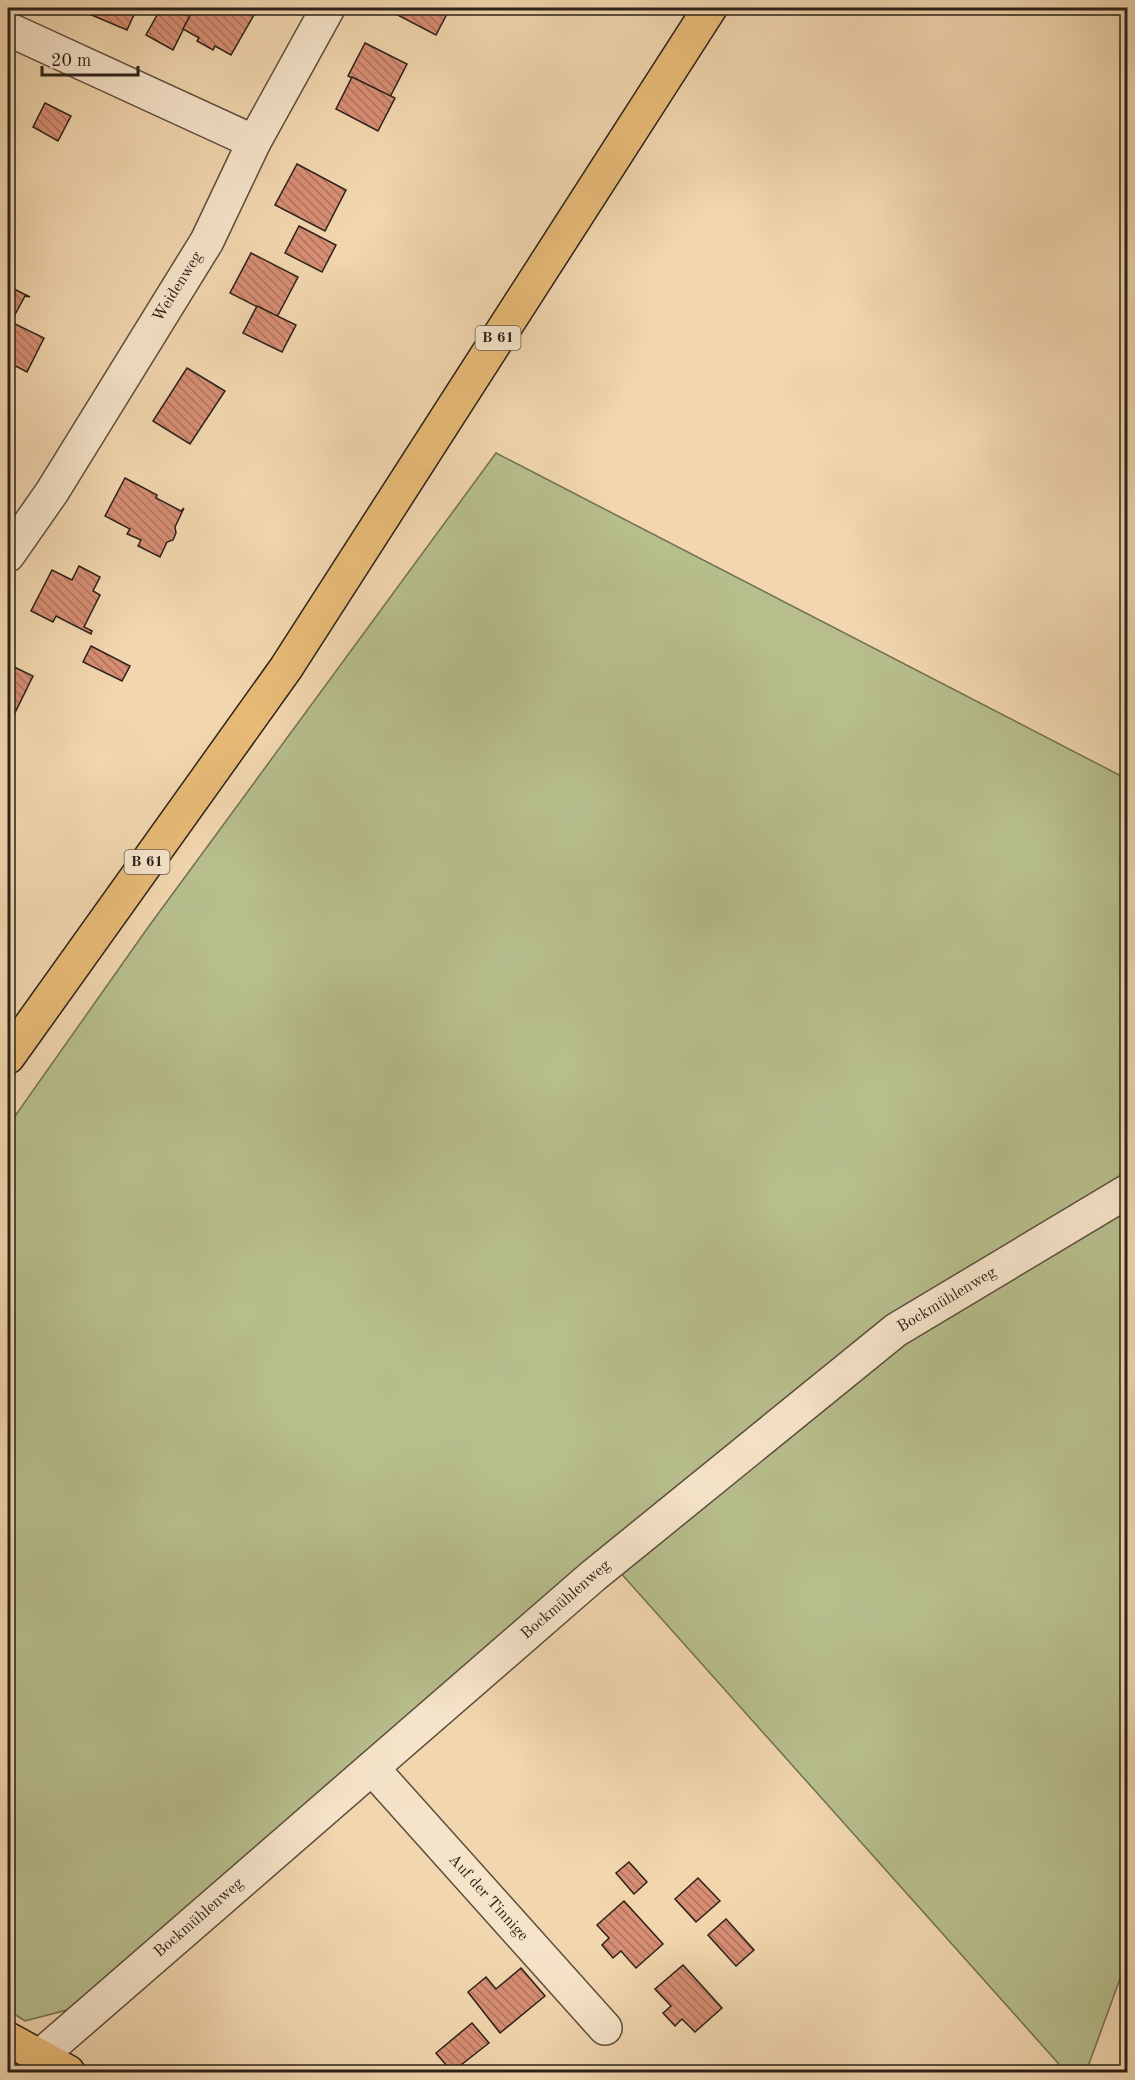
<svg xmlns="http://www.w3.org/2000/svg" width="1135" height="2080" font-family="'Old Standard TT',serif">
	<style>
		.grass { fill: #b7be8c; stroke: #717052; stroke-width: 1.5 }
		.building { fill: url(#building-back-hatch); stroke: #2b2119; stroke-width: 1.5 }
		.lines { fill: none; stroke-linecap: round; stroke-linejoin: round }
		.minor-casing { stroke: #5c4e3e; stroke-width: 36 }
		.major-casing { stroke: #2b2119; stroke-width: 36 }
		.minor { stroke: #f6e4ca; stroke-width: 33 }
		.major { stroke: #e8bb77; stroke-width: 33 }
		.labels { text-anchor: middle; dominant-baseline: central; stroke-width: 6; stroke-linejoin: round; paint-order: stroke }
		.shield { fill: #f6e4ca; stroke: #685c4e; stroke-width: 1.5 }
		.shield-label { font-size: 15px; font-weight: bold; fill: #2b2119 }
		.street-label { font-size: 16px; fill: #2b2119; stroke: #f6e4ca }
	</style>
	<defs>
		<pattern id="building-back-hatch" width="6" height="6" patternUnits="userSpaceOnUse" patternTransform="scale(1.5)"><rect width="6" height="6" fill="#d78e74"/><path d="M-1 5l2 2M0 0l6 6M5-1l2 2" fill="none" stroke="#af745e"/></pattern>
	</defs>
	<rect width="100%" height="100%" fill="#f1d6ae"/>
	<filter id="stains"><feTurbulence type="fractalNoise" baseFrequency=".00333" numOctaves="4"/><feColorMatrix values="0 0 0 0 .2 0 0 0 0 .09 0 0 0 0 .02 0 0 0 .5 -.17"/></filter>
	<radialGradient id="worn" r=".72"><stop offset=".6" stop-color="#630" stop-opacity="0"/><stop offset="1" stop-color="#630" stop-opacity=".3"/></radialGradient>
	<!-- grass -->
	<polygon class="grass" points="496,453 1127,779 1128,1957 1086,2072 1066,2072 602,1552 67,2010 25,2021 8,2010 8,1126 149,926"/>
	<!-- building -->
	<g class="building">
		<polygon points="75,8 137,8 127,30"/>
		<polygon points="161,8 185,8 192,12 173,50 146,35"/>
		<polygon points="194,8 245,8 255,13 231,55 215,46 213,50 197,41 199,38 183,29"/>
		<polygon points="389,8 450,8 436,35 388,10"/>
		<polygon points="365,43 407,64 390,97 348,76"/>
		<polygon points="352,77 395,98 378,131 336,109"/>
		<polygon points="45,103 71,116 58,141 33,127"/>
		<polygon points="297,164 346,190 325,231 275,205"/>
		<polygon points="299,226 336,245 322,272 285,253"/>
		<polygon points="251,253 298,277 277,317 230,293"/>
		<polygon points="8,286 30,297 25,296 11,322 44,338 27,372 8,362"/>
		<polygon points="257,306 296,325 282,352 243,333"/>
		<polygon points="187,368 225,391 190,444 153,421"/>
		<polygon points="125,478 157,495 156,498 181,511 184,508 175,527 176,533 173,540 167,542 160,557 138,546 141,540 127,534 130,529 105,516"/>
		<polygon points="79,566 100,577 93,591 100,595 84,627 92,631 91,634 56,616 53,622 31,611 52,570 72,580"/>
		<polygon points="91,646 130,666 122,681 83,662"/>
		<polygon points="8,664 33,676 8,727"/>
		<polygon points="629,1862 647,1882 634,1894 616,1873"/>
		<polygon points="698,1878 720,1901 696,1922 675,1899"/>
		<polygon points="624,1901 663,1944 636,1968 621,1951 613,1958 602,1945 609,1938 597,1925"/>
		<polygon points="726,1919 754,1950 736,1966 708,1935"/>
		<polygon points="683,1965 722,2008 695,2032 682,2019 675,2026 663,2013 671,2006 655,1989"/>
		<polygon points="521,1968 545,1996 500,2033 468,1992 486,1977 496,1989"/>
		<polygon points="472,2023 489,2043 452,2072 436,2053"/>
	</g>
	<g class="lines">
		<defs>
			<g id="minor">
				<polyline points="8,29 254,142"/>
				<polyline points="8,555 52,492 207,241 254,142 328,8"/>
				<polyline points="372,1768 605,2028"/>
				<polyline points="39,2057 593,1576 896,1330 1128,1191"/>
			</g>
			<g id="major">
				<polyline points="8,1057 286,668 710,8"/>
				<polyline points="8,2039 68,2072"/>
			</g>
		</defs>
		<!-- minor casing -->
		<use href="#minor" class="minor-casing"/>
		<!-- major casing -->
		<use href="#major" class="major-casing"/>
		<!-- minor -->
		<use href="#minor" class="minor"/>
		<!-- major -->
		<use href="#major" class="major"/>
	</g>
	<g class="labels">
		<!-- shield labels -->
		<g class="shield">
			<rect x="475.5" y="326" width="45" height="24" rx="4.5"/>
			<rect x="124.5" y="850" width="45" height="24" rx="4.5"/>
		</g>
		<g class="shield-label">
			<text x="498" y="338">B 61</text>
			<text x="147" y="862">B 61</text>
		</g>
		<!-- street labels -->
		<g class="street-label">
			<text transform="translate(178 287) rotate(-58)">Weidenweg</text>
			<text transform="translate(947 1300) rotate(-31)">Bockmühlenweg</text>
			<text transform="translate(566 1600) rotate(-41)">Bockmühlenweg</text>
			<text transform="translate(488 1898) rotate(48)">Auf der Tinnige</text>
			<text transform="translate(199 1918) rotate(-41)">Bockmühlenweg</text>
		</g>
	</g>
	<!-- margin -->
	<rect width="1135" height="2080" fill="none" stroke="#f1d6ae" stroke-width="30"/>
	<rect x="9" y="9" width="1117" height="2062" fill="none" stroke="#2b2119" stroke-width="3"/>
	<rect x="15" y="15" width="1105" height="2050" fill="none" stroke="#2b2119" stroke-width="1.5"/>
	<!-- scale -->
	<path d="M42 66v9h96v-9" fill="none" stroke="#2b2119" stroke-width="3"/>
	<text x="51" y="66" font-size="18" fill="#2b2119" stroke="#f6e4ca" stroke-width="4.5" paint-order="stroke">20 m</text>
	<rect width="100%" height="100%" filter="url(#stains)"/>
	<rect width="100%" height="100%" fill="url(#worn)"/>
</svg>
